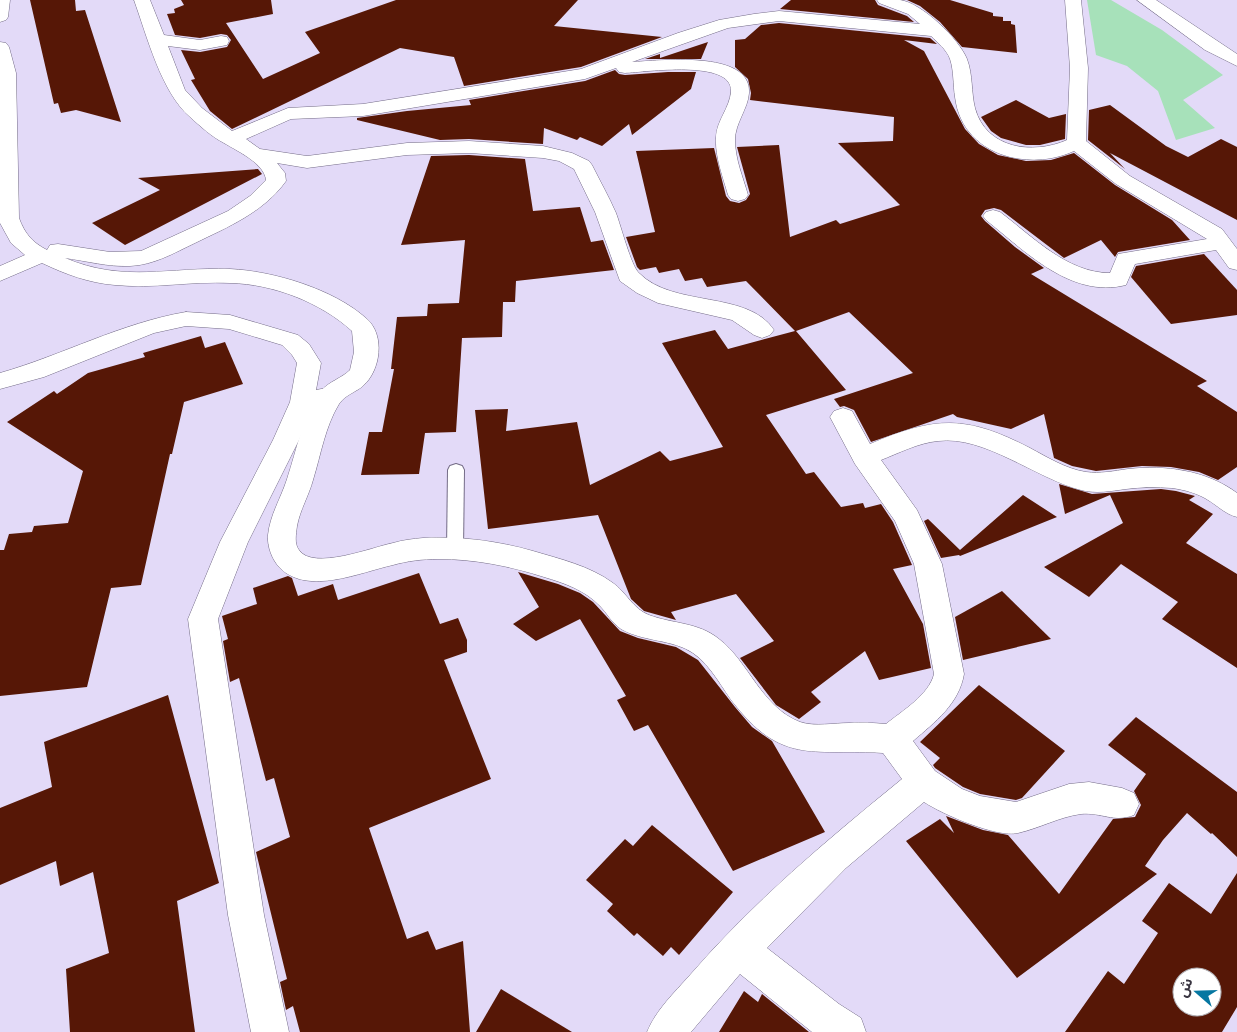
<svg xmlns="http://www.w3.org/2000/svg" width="1237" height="1032" font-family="Barlow,'Noto Sans Arabic',sans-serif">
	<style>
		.green { fill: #a7e1ba }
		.building { fill: #561706; fill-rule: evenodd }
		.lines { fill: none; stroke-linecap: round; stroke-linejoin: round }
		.lane-casing { stroke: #746c87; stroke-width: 2 }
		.street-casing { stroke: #746c87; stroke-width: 1 }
		.secondary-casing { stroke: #746c87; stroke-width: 1 }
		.lane { fill: #fff; fill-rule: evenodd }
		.street { fill: #fff; fill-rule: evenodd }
		.secondary { fill: #fff; fill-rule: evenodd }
	</style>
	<rect width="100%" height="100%" fill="#e3daf8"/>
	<!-- green -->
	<polygon class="green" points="1087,0 1111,0 1162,30 1223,75 1183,100 1215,128 1176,140 1158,91 1127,66 1096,55"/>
	<!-- building -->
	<g class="building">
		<polygon points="30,0 75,0 76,11 85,10 121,122 76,110 61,113 58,103 54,104"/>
		<polygon points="181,0 271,0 273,14 226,23 263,79 320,53 305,32 396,0 578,0 554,26 662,37 581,67 464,86 454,57 400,48 232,129 210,111 191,80 195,79 181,50 200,52 227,47 231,40 227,35 221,34 200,38 175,35 167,14 175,13 174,9 184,5"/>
		<polygon points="791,0 875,0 878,5 907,16 914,22 780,9"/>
		<polygon points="907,0 950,0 993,13 993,16 1003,17 1003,21 1011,21 1011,24 1015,25 1017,53 962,47 940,22 920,6"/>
		<polygon points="779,23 930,38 937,44 904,40 924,51 965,129 979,144 998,155 1026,161 1051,160 1074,153 1115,185 1172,220 1190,240 1118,252 1115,257 1101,240 1064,258 1001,210 994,208 985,210 981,216 985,221 1015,247 1044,268 1031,274 1207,381 1197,386 1237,412 1237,467 1218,480 1199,472 1171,467 1142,466 1096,471 1072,466 1054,458 1044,414 1011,429 957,417 953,414 871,442 854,410 844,406 840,407 834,399 913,373 849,312 796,331 846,390 766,415 806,474 814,472 841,507 863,503 865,508 881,504 893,522 912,565 893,569 923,624 931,668 879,680 865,651 811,692 821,702 799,719 776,705 740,658 774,641 736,594 671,612 676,620 644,611 631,599 598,515 488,529 475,410 508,409 506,431 577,422 590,485 660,451 670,461 723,447 662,343 715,330 728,349 795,331 746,281 707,287 702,278 685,281 679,269 659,273 656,267 640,270 637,267 626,237 655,232 636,151 714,148 726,196 730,201 739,203 746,200 750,194 737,147 779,145 790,237 836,220 840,224 900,205 838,143 893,141 894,117 750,100 751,93 748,79 735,67 735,40 745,39 761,25"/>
		<polygon points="708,42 701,59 645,59 660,54 660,58"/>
		<polygon points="615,70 619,74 625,75 668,72 696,72 691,89 632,135 629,124 602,146 580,137 577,140 544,128 543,144 469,139 440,140 357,120 357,118 407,111 471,105 469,100 585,81"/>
		<polygon points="1016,100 1049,118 1066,114 1065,139 1040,145 1026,145 1001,138 991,131 981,117"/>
		<polygon points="1110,105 1166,146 1188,157 1221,139 1237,147 1237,220 1110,153 1125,169 1088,140 1089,110"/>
		<polygon points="469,155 525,159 533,211 580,207 591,242 603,240 614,270 516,281 515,302 503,302 502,337 462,338 456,432 425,433 419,474 361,475 369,432 382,432 394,369 391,369 397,317 427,316 428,304 459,303 465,240 401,245 431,156"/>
		<polygon points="258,169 262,174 125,245 92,223 160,190 138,178"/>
		<polygon points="1204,254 1237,290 1237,315 1171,324 1131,277 1136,266"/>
		<polygon points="201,336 205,348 225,342 243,384 184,402 172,454 170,454 141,585 111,588 87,687 0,696 0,550 4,550 9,534 32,532 34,526 68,523 83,471 7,422 54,391 57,394 88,373 145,357 143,353"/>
		<polygon points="1059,484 1092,494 1161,489 1176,491 1195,496 1189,500 1213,514 1186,543 1237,574 1237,668 1162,619 1178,602 1121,564 1089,597 1044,567 1123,523 1110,495 1065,514"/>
		<polygon points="1023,495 1057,517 960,556 959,555 941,558 924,521 928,519 960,550"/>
		<polygon points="518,572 558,584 580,593 593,602 620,631 638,638 676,647 698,660 735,707 752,727 772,741 825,832 733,871 648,725 634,731 617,700 626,696 580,619 536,641 513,624 539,607"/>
		<polygon points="419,573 440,624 458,618 467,640 467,652 444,660 491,779 369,828 407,939 428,931 436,950 463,941 470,1032 300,1032 293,1006 286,1010 280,982 287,979 256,852 290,837 274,778 266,781 239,678 230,682 223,641 228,639 222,616 257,604 253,588 288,576 292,578 298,596 333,584 338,600"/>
		<polygon points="1002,591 1051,639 963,660 955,617"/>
		<polygon points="979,685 1065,751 1022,798 1016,800 980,794 963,787 935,768 933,765 940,758 920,742"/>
		<polygon points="168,695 219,883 177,901 195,1032 70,1032 66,969 109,953 93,872 60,886 56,861 0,885 0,808 52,787 44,742"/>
		<polygon points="1136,717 1237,792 1237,857 1212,833 1211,834 1187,813 1163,840 1145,866 1157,874 1017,978 906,841 940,819 954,833 946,816 983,830 1008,835 1059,894 1113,819 1135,817 1141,805 1134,791 1146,774 1108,745"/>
		<polygon points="652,825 733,892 679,955 671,947 663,956 637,933 634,936 607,911 613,904 586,880 625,839 633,846"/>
		<path d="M1237 873V1007L1222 1032H1065L1108 971 1124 984 1158 933 1142 921 1169 883 1211 914ZM1182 977H1212V1007H1182Z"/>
		<polygon points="501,989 572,1032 476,1032"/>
		<polygon points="744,991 758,1002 762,994 809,1032 719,1032"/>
	</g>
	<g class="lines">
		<defs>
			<polygon id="lane" points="456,464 462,466 464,470 463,550 461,555 455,556 449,555 447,550 448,470 450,466"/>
			<g id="street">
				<polygon points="0,0 10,0 8,17 6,20 0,22"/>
				<path d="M134 0H150L164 35 200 40 221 36 227 37 229 41 227 45 200 50 168 46 185 90 202 108 232 131 288 108 363 104 581 69 678 33 719 20 754 14 779 11 920 24 908 14 879 3 877 0C884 0 893 0 900 0 922 3 959 39 967 59 973 75 971 92 975 108 986 149 1033 155 1067 140L1070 68 1065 0H1081L1088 68 1086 141 1130 176 1222 229 1237 249V270L1229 268 1216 250 1135 264 1126 285C1071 299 1025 251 986 220L983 216 986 212 993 210 1000 212C1032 236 1067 273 1110 273L1118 254 1207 239 1116 184 1074 151C1055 160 1031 162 1010 157 980 149 959 129 955 97 953 85 954 71 950 59 947 50 937 42 931 36L779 21 728 28 632 62C657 61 752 49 749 93 748 109 735 123 735 140 735 159 743 177 748 195L745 199 738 201 731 199 728 195C723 177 715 157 716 138 716 121 730 108 731 91 732 59 645 72 625 73L619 72 616 68 585 79 363 116 291 119 246 139 260 149 307 156 407 143 469 141 543 146 572 153 589 161 592 165C600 181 609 197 616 213 621 226 631 266 639 273 673 308 748 290 774 330L770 335 762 338 754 335 732 320 658 303 637 293 620 281 595 212 574 169 559 161 543 158 469 153 407 155 307 168 277 163 285 173 286 181C264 212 228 227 195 243 174 253 154 265 130 266 108 267 87 261 65 258 124 283 169 267 230 269 273 271 334 289 367 319 385 335 381 370 363 386 356 392 345 395 339 404 325 427 321 454 313 480 309 495 300 510 297 526 296 534 294 544 299 550 313 571 373 547 393 543 403 540 413 539 423 538 460 536 498 541 533 551 560 559 590 566 613 583 626 592 633 609 649 615 673 624 698 622 719 639 749 662 761 707 800 722 815 727 834 723 849 723 861 722 874 723 886 724 902 711 929 695 934 674L914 564 895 521 855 464 830 417 834 411 843 408 852 411 870 444C936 416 966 415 1030 448 1047 457 1066 469 1086 472 1100 474 1114 471 1128 469 1165 465 1206 470 1237 493V517C1225 514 1218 506 1208 500 1197 493 1185 490 1172 488 1157 487 1141 487 1126 489 1111 491 1096 494 1081 490 1035 478 984 435 938 441 918 443 899 453 881 460L917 510 942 564 964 674C959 704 935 722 913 741L935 771 962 789 980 796 1016 802 1069 784 1089 782 1122 788 1134 793 1139 804 1134 815C1113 823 1102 812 1081 814 1059 817 1040 828 1018 833 997 838 942 814 924 802L846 868 767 948 839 1004 861 1018 866 1032H812L740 974 691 1032H647C656 1010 674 993 690 975 753 902 827 840 902 779L883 753C817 748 784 766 736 706 722 689 712 666 693 653 673 639 643 642 621 629 612 623 607 613 600 606 585 590 564 583 544 577 510 566 474 559 438 559 423 559 407 561 393 565 361 572 308 596 280 568 272 560 267 546 268 535 270 515 281 498 287 479 297 449 302 418 321 391 328 382 342 378 350 370L354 352 352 331C320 302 273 284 230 283 191 281 153 289 115 285 89 283 65 274 42 263L0 281V266L25 255 11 243 0 223V42L6 43 9 47 16 73 19 218C25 234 32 242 47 250L50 245 58 244 110 252 141 251 228 211 250 196 266 180C264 163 237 151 224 143 212 137 200 126 190 117 161 92 147 36 134 0Z"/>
				<polygon points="1137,0 1156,0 1237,54 1237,66 1205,50"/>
			</g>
			<path id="secondary" d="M186 312 230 315 298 335 309 344 321 363 316 390 332 387 341 389 344 395 341 401 312 408 299 440 248 542 218 619 264 915 289 1032H251L228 915 188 619 220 542 273 440 290 402 297 363 292 355 282 345 229 329 186 326 154 333 44 377 0 389V373C63 355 121 323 186 312Z"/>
		</defs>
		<!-- lane casing -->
		<use href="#lane" class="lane-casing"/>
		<!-- street casing -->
		<use href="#street" class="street-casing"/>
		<!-- secondary casing -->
		<use href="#secondary" class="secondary-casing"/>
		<!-- lane -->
		<use href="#lane" class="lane"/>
		<!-- street -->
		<use href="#street" class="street"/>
		<!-- secondary -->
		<use href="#secondary" class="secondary"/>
	</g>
	<!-- north arrow -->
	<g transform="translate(1197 992) rotate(290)"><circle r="24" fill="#ffffff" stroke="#afaeb3"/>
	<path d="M0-4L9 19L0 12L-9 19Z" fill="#0677a1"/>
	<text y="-8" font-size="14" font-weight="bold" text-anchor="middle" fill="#383440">ش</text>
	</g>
</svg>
